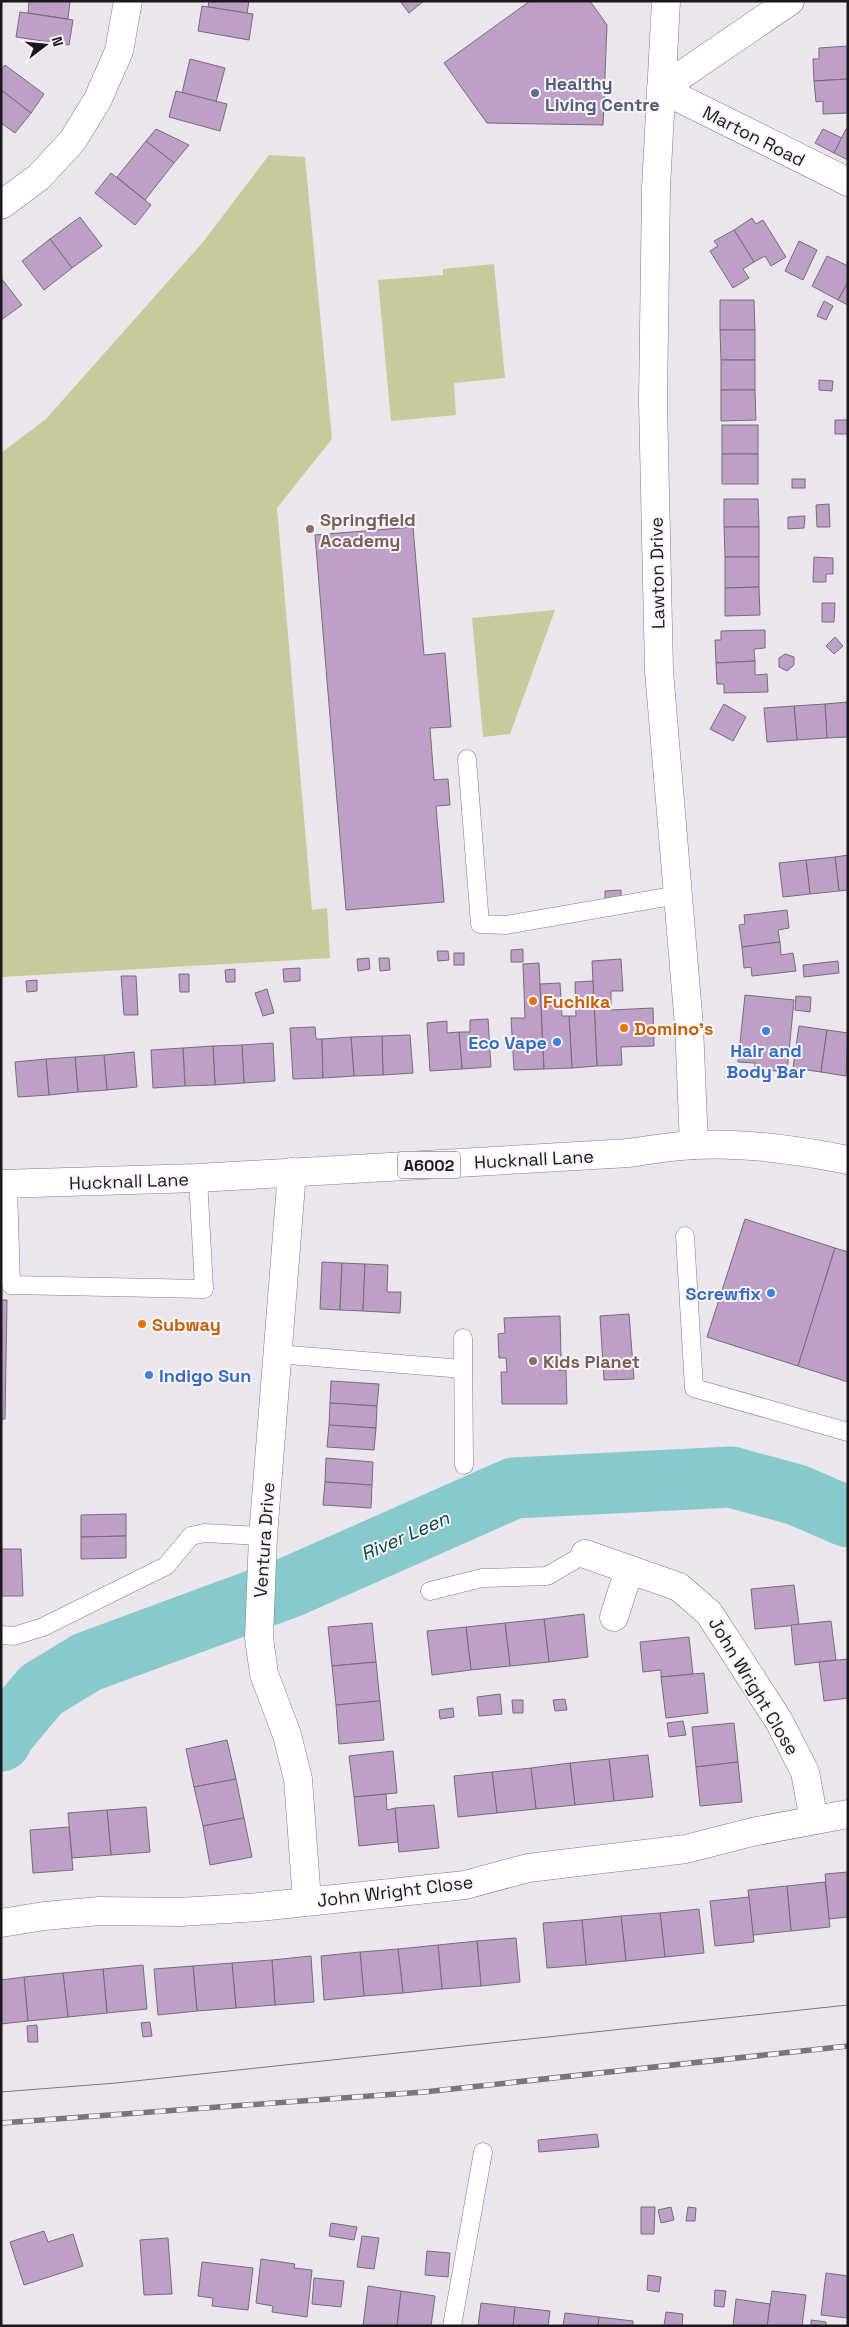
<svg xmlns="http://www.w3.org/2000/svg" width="849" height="2327" font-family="'Space Grotesk',sans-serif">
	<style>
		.green { fill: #c8ca9b }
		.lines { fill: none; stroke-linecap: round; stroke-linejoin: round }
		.river { stroke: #88cacb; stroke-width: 61 }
		.building { fill: #bd9fc8; stroke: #726e74 }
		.service-casing { stroke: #7f7b80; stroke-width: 19 }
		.minor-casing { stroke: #7f7b80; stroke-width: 29 }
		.primary-casing { stroke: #7f7b80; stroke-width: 29 }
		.service { stroke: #fff; stroke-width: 18 }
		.minor { stroke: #fff; stroke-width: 28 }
		.primary { stroke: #fff; stroke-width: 28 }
		.tram { stroke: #79767b; stroke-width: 1 }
		.rail-casing { stroke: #79767b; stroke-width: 5.5 }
		.rail { stroke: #f8f4fa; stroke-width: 4; stroke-dasharray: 11; stroke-linecap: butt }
		.service-dot { fill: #5c6f8a; stroke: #f8f4fa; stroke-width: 2 }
		.education-dot { fill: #8d6e63; stroke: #f8f4fa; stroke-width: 2 }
		.food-dot { fill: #e8710a; stroke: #f8f4fa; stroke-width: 2 }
		.shop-dot { fill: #3f7fe0; stroke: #f8f4fa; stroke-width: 2 }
		.labels { text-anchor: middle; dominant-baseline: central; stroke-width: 4; stroke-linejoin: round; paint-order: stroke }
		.shield { fill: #f8f4fa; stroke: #5d5a5e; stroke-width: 1 }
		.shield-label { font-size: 16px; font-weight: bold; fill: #1a181b }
		.service-label { font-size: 18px; font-weight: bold; fill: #4e5e75; stroke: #f8f4fa; text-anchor: start }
		.street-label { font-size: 18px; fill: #1a181b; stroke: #f8f4fa }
		.education-label { font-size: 18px; font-weight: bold; fill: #785e54; stroke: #f8f4fa; text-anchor: start }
		.food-label { font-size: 18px; font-weight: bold; fill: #c56008; stroke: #f8f4fa; text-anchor: start }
		.shop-label { font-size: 18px; font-weight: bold; fill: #366cbe; stroke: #f8f4fa; text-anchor: end }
		.water-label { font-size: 19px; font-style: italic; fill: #054546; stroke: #f8f4fa }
	</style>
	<rect width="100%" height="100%" fill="#ebe6ed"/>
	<!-- green -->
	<g class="green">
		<polygon points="269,155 305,157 332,439 277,508 312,910 327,908 330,958 1,977 1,453 46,419 203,242"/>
		<polygon points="494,264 505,378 454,383 456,415 391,421 378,280 443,275 443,269"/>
		<polygon points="555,610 510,734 483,737 472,618"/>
	</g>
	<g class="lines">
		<!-- river -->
		<polyline class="river" points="1,1741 5,1733 41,1690 87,1662 288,1588 514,1488 731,1477 797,1495 848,1517"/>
	</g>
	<!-- building -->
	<g class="building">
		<polygon points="29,1 70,1 68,19 28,13"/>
		<polygon points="209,1 249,1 247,13 208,7"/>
		<polygon points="400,1 424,1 409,13"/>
		<polygon points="530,1 590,1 607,25 603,125 487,123 444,63"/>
		<polygon points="202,6 253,14 249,40 198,31"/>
		<polygon points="20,12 73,20 69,45 16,37"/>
		<polygon points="848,46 848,79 814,81 813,59 819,59 819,48"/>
		<polygon points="190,59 225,68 216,102 182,93"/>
		<polygon points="5,65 44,94 31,113 1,90 1,70"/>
		<polygon points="848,79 848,113 823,114 823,101 816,102 814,81"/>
		<polygon points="1,90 31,113 15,133 1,123"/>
		<polygon points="176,91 227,104 220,131 169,117"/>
		<polygon points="156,129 189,145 174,163 146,141"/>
		<polygon points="823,129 842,138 834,153 815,143"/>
		<polygon points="846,129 848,129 848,160 834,153"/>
		<polygon points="146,141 174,163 145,200 117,177"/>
		<polygon points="111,173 151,205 135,225 95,193"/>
		<polygon points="80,217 102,246 72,268 50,239"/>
		<polygon points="752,218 756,224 763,220 786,257 771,266 765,256 754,262 734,230"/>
		<polygon points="734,230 754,262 743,269 749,278 733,288 710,251 718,246 714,241"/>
		<polygon points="50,239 72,268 44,290 22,261"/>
		<polygon points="799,241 817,250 803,280 785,271"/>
		<polygon points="827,256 848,266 848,282 838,300 812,286"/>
		<polygon points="1,278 22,305 1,320"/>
		<polygon points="848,282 848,305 838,300"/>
		<polygon points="720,300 754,300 755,330 720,330"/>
		<polygon points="824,301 833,306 826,320 817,316"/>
		<polygon points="720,330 755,330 755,360 721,360"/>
		<rect x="721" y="360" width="34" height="30"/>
		<polygon points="819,380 833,381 832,391 819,390"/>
		<polygon points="721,390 755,390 756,420 721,421"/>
		<rect x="835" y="420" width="13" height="14"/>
		<rect x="722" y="425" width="36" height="29"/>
		<rect x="722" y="454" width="36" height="30"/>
		<rect x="792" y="479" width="13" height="9"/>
		<polygon points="724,499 758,499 759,527 724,527"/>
		<polygon points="829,504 830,527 817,527 816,505"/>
		<polygon points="805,516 804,528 788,529 788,517"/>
		<polygon points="413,527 424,655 445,653 451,727 430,728 434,780 448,779 450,805 436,806 444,902 346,910 315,535"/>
		<polygon points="724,527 759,527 759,557 725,557"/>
		<polygon points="725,557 759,557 759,587 725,588"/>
		<polygon points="814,557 833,558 833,574 826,574 826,582 813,582"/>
		<polygon points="759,587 760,615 725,616 725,588"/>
		<polygon points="822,603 835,603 834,622 822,622"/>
		<polygon points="765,630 765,648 754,649 755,661 716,663 715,640 721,640 721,631"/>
		<polygon points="835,637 843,646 834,654 826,646"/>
		<polygon points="785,654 794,657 794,665 787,671 779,667 779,658"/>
		<polygon points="755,661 755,675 767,674 768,692 724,693 724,684 717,684 716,663"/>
		<polygon points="848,702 848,737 827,738 825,704"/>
		<polygon points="724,704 746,717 733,741 710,729"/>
		<polygon points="825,704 827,738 797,740 794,706"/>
		<polygon points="794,706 797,740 767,742 764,708"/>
		<polygon points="848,855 848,890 839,891 835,857"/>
		<polygon points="835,857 839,891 810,894 806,860"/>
		<polygon points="806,860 810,894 783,897 779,863"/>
		<polygon points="621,890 621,902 605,903 605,891"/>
		<polygon points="787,910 789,928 778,930 780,942 742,947 739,925 745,924 744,915"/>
		<polygon points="780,942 781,955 793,953 796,971 752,976 751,967 744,968 742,947"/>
		<polygon points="523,949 523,962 511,962 511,950"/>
		<polygon points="437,951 448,951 449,960 438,961"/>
		<rect x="454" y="953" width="10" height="12"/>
		<polygon points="369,958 370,969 358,971 357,959"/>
		<polygon points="379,958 389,958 390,970 380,971"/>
		<polygon points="621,959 623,991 611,991 611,1010 653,1008 654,1046 621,1047 622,1065 597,1066 592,961"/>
		<polygon points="838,961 839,973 804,977 803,965"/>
		<polygon points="539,963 544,1069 514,1070 511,1018 525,1018 523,964"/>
		<polygon points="300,968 300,981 284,982 283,969"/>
		<polygon points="235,969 235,982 226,982 225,970"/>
		<polygon points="179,974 189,974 189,992 180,992"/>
		<polygon points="121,976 136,976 138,1015 124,1015"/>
		<polygon points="37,980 37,991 27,992 26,981"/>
		<polygon points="593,981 597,1066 572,1068 569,1016 576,1016 575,982"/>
		<polygon points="560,983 562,1016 569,1016 572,1068 544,1069 540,984"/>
		<polygon points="267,989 274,1013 263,1016 255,993"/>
		<polygon points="745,995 794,1000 787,1072 755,1069 755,1063 738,1062"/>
		<polygon points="796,996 811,997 810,1012 795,1010"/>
		<polygon points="488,1019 491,1067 462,1069 459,1032 470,1032 470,1020"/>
		<polygon points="447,1021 447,1033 459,1032 462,1069 430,1071 427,1023"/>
		<polygon points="799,1026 827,1030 821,1072 793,1068"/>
		<polygon points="315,1027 316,1039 322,1039 323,1078 293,1079 290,1028"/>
		<polygon points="827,1030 848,1033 846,1076 821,1072"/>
		<polygon points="410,1035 413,1073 383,1075 382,1036"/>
		<polygon points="382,1036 383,1075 354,1076 351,1037"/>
		<polygon points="351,1037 354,1076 323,1078 322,1039"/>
		<polygon points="273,1043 275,1081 244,1083 242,1045"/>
		<polygon points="242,1045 244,1083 215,1085 213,1046"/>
		<polygon points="213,1046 215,1085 185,1086 183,1048"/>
		<polygon points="183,1048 185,1086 153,1088 151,1050"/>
		<polygon points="134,1052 137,1087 107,1090 104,1055"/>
		<polygon points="104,1055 107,1090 78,1092 75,1057"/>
		<polygon points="75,1057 78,1092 49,1095 46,1059"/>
		<polygon points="46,1059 49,1095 18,1097 15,1062"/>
		<polygon points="745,1219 835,1248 798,1366 707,1337"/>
		<polygon points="835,1248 848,1252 848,1382 798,1366"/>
		<polygon points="322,1262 342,1263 340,1310 320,1309"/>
		<polygon points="342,1263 365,1264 363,1311 340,1310"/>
		<polygon points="365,1264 388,1265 387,1292 401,1292 400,1313 363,1311"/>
		<polygon points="1,1300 7,1300 5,1419 1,1419"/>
		<polygon points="629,1314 634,1379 604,1380 600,1316"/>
		<polygon points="560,1316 561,1356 558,1357 558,1370 566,1370 567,1404 502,1404 501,1372 507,1372 506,1358 499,1358 498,1334 505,1333 504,1318"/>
		<polygon points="331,1381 379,1384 377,1406 330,1403"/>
		<polygon points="330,1403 377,1406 376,1428 329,1425"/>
		<polygon points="329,1425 376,1428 374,1450 327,1447"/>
		<polygon points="326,1458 373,1462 372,1485 325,1482"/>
		<polygon points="325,1482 372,1485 371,1508 323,1505"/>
		<polygon points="126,1514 126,1536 81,1537 81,1515"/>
		<polygon points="126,1536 126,1558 81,1559 81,1537"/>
		<polygon points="1,1549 21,1549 23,1596 1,1596"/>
		<polygon points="794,1585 799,1625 755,1629 751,1589"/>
		<polygon points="584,1614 588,1657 549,1662 544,1619"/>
		<polygon points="544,1619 549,1662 510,1666 505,1623"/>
		<polygon points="831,1621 836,1660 795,1665 791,1625"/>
		<polygon points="372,1623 376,1662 332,1666 328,1627"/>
		<polygon points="505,1623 510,1666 471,1670 466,1627"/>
		<polygon points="466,1627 471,1670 432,1675 427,1631"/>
		<polygon points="689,1637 693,1674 661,1677 661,1670 643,1672 640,1642"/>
		<polygon points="848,1659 848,1698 824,1701 819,1662"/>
		<polygon points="376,1662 380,1701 336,1705 332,1666"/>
		<polygon points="704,1673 708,1713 666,1718 661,1677"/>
		<polygon points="500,1694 502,1714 479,1716 477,1697"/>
		<polygon points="565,1699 567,1710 555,1711 553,1700"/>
		<polygon points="512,1700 523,1700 523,1713 513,1713"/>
		<polygon points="380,1701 384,1740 339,1744 336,1705"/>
		<polygon points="453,1708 454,1717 440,1719 439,1710"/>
		<polygon points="683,1721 686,1735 669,1737 667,1723"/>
		<polygon points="734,1723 738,1762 696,1767 692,1727"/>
		<polygon points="227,1740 236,1779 194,1787 186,1749"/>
		<polygon points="393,1751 397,1793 354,1797 349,1756"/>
		<polygon points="648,1755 653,1797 614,1801 609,1759"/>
		<polygon points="609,1759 614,1801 575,1805 570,1763"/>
		<polygon points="738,1762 742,1802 700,1806 696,1767"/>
		<polygon points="570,1763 575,1805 536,1809 531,1768"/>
		<polygon points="531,1768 536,1809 497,1813 492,1772"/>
		<polygon points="492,1772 497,1813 458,1817 454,1776"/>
		<polygon points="236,1779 244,1818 203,1826 194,1787"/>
		<polygon points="386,1794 387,1810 395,1808 398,1842 359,1846 354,1797"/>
		<polygon points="434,1805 439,1848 399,1852 395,1808"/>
		<polygon points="146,1807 150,1852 111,1855 107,1810"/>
		<polygon points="107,1810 111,1855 72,1858 68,1813"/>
		<polygon points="244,1818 252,1857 210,1865 203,1826"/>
		<polygon points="69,1827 73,1870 33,1873 30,1830"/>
		<polygon points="848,1872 848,1917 829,1919 825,1874"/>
		<polygon points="825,1882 830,1927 791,1931 787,1886"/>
		<polygon points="787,1886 791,1931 753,1935 748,1890"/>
		<polygon points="749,1897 754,1942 715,1946 710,1901"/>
		<polygon points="699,1909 704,1953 665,1957 660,1913"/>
		<polygon points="660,1913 665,1957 626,1961 621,1916"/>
		<polygon points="621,1916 626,1961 586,1965 582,1920"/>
		<polygon points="582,1920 586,1965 547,1968 543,1923"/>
		<polygon points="516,1938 520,1982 481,1986 477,1941"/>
		<polygon points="477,1941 481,1986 442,1989 438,1945"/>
		<polygon points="438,1945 442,1989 403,1993 398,1949"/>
		<polygon points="398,1949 403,1993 364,1996 360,1952"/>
		<polygon points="360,1952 364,1996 324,2000 321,1956"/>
		<polygon points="311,1956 314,2002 275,2005 272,1960"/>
		<polygon points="272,1960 275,2005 236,2008 232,1963"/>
		<polygon points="232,1963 236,2008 197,2011 193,1966"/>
		<polygon points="143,1965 147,2009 107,2013 103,1969"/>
		<polygon points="193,1966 197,2011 158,2015 154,1969"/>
		<polygon points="103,1969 107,2013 68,2017 63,1973"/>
		<polygon points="63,1973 68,2017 28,2021 24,1977"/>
		<polygon points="24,1977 28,2021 1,2024 1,1980"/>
		<polygon points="150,2022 152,2036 143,2037 141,2023"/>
		<polygon points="37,2025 38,2042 28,2042 27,2026"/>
		<polygon points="597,2134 599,2147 539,2152 538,2140"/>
		<polygon points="641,2207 655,2207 654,2234 641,2234"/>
		<polygon points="671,2207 674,2220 661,2223 658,2210"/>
		<polygon points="688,2207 696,2208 695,2221 686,2221"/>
		<polygon points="331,2223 357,2227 354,2240 329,2236"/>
		<polygon points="44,2231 48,2242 73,2234 83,2266 24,2285 10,2242"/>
		<polygon points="362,2236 379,2238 374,2269 357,2267"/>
		<polygon points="168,2238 172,2294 144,2295 140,2240"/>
		<polygon points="427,2251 450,2253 448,2277 425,2275"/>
		<polygon points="261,2259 295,2264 294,2268 312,2270 307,2317 272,2312 273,2306 256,2303"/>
		<polygon points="202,2262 253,2268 248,2310 212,2306 213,2298 198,2296"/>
		<polygon points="826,2273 848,2276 848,2318 821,2315"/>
		<polygon points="648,2275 661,2277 659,2292 647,2290"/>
		<polygon points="314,2278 344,2281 341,2307 312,2304"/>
		<polygon points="368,2286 401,2291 397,2326 363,2326"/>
		<polygon points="715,2290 726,2291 724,2307 714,2306"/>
		<polygon points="401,2291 435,2296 431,2326 397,2326"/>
		<polygon points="772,2291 806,2295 802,2326 767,2326"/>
		<polygon points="736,2299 770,2304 767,2326 733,2326"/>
		<polygon points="481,2303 515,2307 513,2326 478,2326"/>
		<polygon points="515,2307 550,2311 548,2326 513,2326"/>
		<polygon points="666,2312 683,2314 682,2326 664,2326"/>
		<polygon points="565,2313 599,2317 598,2326 563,2326"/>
		<polygon points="599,2317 633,2321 633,2326 598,2326"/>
		<polygon points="811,2320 826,2322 826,2326 811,2326"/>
	</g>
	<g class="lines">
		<defs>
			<g id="service">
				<polyline points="467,759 480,924 506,925 678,895"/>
				<polyline points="8,1186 11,1285 204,1289 198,1178"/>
				<polyline points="685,1236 694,1388 848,1432"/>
				<polyline points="463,1338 464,1465"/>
				<polyline points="277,1354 463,1369"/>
				<polyline points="430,1591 482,1578 547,1576 585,1554"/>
				<polyline points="1,1635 14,1636 43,1627 166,1566 191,1536 204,1533 263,1536"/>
				<polyline points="452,2326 483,2152"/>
			</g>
			<g id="minor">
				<polyline points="666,1 656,188 653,401 659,671 689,1026 694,1145"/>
				<polyline points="790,1 661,89 848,182"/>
				<polyline points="1,205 39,177 73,140 98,99 119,51 128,1"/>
				<polyline points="292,1172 263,1536 259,1638 264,1674 287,1735 298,1779 307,1901"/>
				<polyline points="585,1554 679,1587 709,1613 779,1721 805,1772 814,1820"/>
				<polyline points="614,1617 629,1570"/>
				<polyline points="1,1923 44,1916 100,1911 180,1912 259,1907 465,1885 528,1868 686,1849 752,1832 848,1814"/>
			</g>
			<path id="primary" d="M1 1184 198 1178 629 1153C650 1150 672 1146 694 1145 745 1142 798 1150 848 1160"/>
		</defs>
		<!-- service casing -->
		<use href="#service" class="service-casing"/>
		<!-- minor casing -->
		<use href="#minor" class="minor-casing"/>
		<!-- primary casing -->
		<use href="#primary" class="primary-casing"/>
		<!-- service -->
		<use href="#service" class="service"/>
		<!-- minor -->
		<use href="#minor" class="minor"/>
		<!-- primary -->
		<use href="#primary" class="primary"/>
		<!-- tram -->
		<polyline class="tram" points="1,2092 116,2083 848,2005"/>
		<defs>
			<polyline id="rail" points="1,2123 424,2092 848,2046"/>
		</defs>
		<!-- rail casing -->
		<use href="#rail" class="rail-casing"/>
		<!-- rail -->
		<use href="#rail" class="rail"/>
	</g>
	<!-- markers -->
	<circle class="service-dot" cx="535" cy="93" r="5"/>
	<g class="education-dot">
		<circle cx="310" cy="529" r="5"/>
		<circle cx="533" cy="1361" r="5"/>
	</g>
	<g class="food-dot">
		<circle cx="533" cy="1001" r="5"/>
		<circle cx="624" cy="1028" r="5"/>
		<circle cx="142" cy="1324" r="5"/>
	</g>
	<g class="shop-dot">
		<circle cx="766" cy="1031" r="5"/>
		<circle cx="557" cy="1042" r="5"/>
		<circle cx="771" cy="1293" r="5"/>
		<circle cx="149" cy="1375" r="5"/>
	</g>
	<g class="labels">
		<!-- shield labels -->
		<rect class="shield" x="398" y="1151.5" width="62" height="27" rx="4"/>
		<g class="shield-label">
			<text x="429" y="1165">A6002</text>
		</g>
		<!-- service labels -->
		<g class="service-label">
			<text x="545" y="83">Healthy<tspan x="545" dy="21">Living Centre</tspan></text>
		</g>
		<!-- street labels -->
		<g class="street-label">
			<text transform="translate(754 136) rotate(27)">Marton Road</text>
			<text transform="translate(657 573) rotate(-91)">Lawton Drive</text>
			<text transform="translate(534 1159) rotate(-3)">Hucknall Lane</text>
			<text transform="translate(129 1181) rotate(-2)">Hucknall Lane</text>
			<text transform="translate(264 1540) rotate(-86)">Ventura Drive</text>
			<text transform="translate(754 1686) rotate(59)">John Wright Close</text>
			<text transform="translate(395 1891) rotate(-7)">John Wright Close</text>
		</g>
		<!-- education labels -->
		<g class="education-label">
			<text x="320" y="519">Springfield<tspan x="320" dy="21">Academy</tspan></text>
			<text x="543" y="1361">Kids Planet</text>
		</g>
		<!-- food labels -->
		<g class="food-label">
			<text x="543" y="1001">Fuchika</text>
			<text x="634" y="1028">Domino's</text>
			<text x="152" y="1324">Subway</text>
		</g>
		<!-- shop labels -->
		<g class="shop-label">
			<text x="547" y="1042">Eco Vape</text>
			<text x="766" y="1050" text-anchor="middle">Hair and<tspan x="766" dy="21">Body Bar</tspan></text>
			<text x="761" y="1293">Screwfix</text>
			<text x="159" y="1375" text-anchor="start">Indigo Sun</text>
		</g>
		<!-- water labels -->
		<g class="water-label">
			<text transform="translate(405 1536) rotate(-24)">River Leen</text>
		</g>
	</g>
	<!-- border -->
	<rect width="849" height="2327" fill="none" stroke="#1a181b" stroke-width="5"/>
	<!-- north arrow -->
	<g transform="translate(45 45) rotate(74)" stroke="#f8f4fa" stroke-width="4" paint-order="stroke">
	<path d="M0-4L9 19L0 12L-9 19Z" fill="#1a181b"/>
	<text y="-8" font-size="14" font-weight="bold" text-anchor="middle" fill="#1a181b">N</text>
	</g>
</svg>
